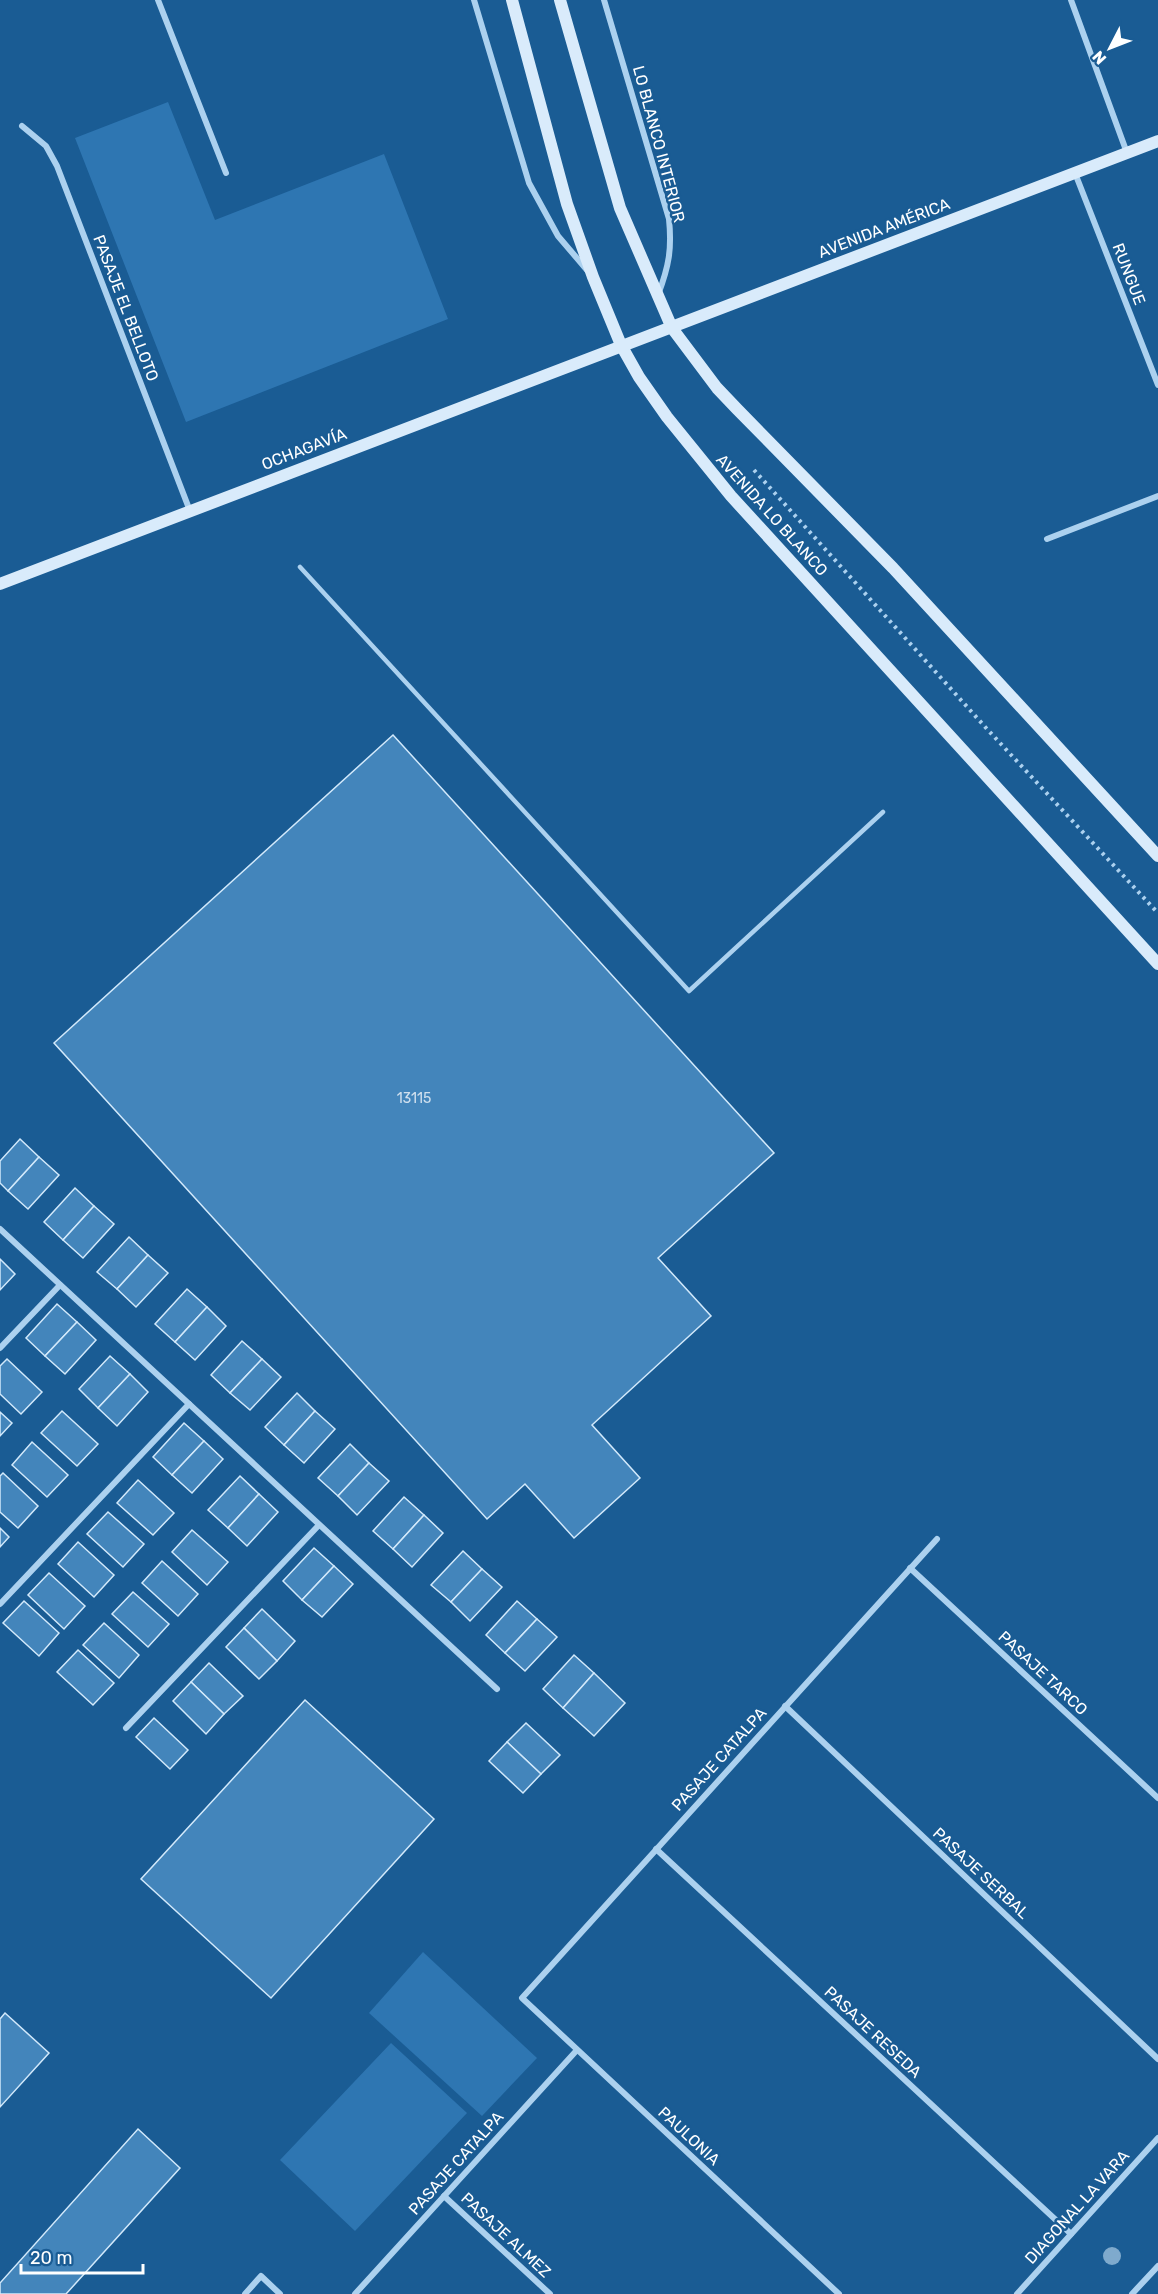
<svg xmlns="http://www.w3.org/2000/svg" width="1158" height="2294" font-family="Rubik,sans-serif">
	<style>
		.green { fill: #2e76b2 }
		.building { fill: #4385bb; stroke: #d2e9fb; stroke-width: 1.5 }
		.lines { fill: none; stroke-linecap: round; stroke-linejoin: round }
		.path { stroke: #acd1ef; stroke-width: 4; stroke-dasharray: 3 4.5; stroke-linecap: butt }
		.service { stroke: #acd1ef; stroke-width: 4.5 }
		.minor { stroke: #acd1ef; stroke-width: 6 }
		.secondary { stroke: #d9ebfb; stroke-width: 12 }
		.tree { fill: #7faacd }
		.labels { text-anchor: middle; dominant-baseline: central; stroke-width: 5; stroke-linejoin: round; paint-order: stroke }
		.number-label { font-size: 14px; fill: #d0e0ee }
		.street-label { font-size: 16px; fill: #fff; stroke: #1a5c94 }
	</style>
	<rect width="100%" height="100%" fill="#1a5c94"/>
	<!-- green -->
	<g class="green">
		<polygon points="168,102 215,220 384,154 448,319 186,422 75,138"/>
		<polygon points="423,1952 537,2058 482,2116 369,2013"/>
		<polygon points="391,2043 467,2113 355,2231 280,2160"/>
	</g>
	<!-- building -->
	<g class="building">
		<polygon points="393,735 774,1153 658,1258 711,1316 592,1425 640,1478 574,1538 525,1484 487,1519 54,1043"/>
		<polygon points="20,1139 39,1157 8,1191 0,1183 0,1161"/>
		<polygon points="39,1157 59,1175 28,1209 8,1191"/>
		<polygon points="75,1188 94,1206 63,1240 44,1222"/>
		<polygon points="94,1206 114,1224 83,1258 63,1240"/>
		<polygon points="129,1237 148,1255 117,1289 97,1272"/>
		<polygon points="148,1255 168,1273 136,1307 117,1289"/>
		<polygon points="0,1259 15,1274 0,1290"/>
		<polygon points="187,1289 207,1307 175,1342 155,1324"/>
		<polygon points="57,1304 77,1322 45,1356 26,1338"/>
		<polygon points="207,1307 226,1326 195,1360 175,1342"/>
		<polygon points="77,1322 96,1340 65,1374 45,1356"/>
		<polygon points="242,1341 262,1359 230,1393 211,1375"/>
		<polygon points="110,1356 130,1374 98,1408 79,1389"/>
		<polygon points="7,1359 42,1392 21,1414 0,1394 0,1366"/>
		<polygon points="262,1359 281,1377 250,1410 230,1393"/>
		<polygon points="130,1374 148,1392 117,1426 98,1408"/>
		<polygon points="297,1393 315,1411 284,1445 265,1427"/>
		<polygon points="62,1411 98,1444 77,1466 41,1433"/>
		<polygon points="315,1411 335,1429 304,1463 284,1445"/>
		<polygon points="0,1412 12,1423 0,1436"/>
		<polygon points="184,1423 204,1441 172,1475 153,1457"/>
		<polygon points="204,1441 223,1459 192,1493 172,1475"/>
		<polygon points="32,1442 68,1475 47,1497 12,1465"/>
		<polygon points="350,1444 369,1463 338,1496 318,1478"/>
		<polygon points="369,1463 389,1481 357,1515 338,1496"/>
		<polygon points="3,1473 38,1506 18,1528 0,1512 0,1476"/>
		<polygon points="240,1476 259,1494 228,1528 208,1510"/>
		<polygon points="138,1480 174,1513 153,1535 117,1503"/>
		<polygon points="259,1494 278,1512 247,1546 228,1528"/>
		<polygon points="404,1497 424,1515 393,1549 373,1531"/>
		<polygon points="108,1512 144,1544 123,1567 87,1534"/>
		<polygon points="424,1515 443,1533 412,1567 393,1549"/>
		<polygon points="0,1528 9,1537 0,1547"/>
		<polygon points="192,1530 228,1562 207,1585 172,1552"/>
		<polygon points="78,1542 114,1575 94,1597 58,1564"/>
		<polygon points="314,1548 334,1566 302,1600 283,1581"/>
		<polygon points="463,1551 482,1569 451,1602 431,1585"/>
		<polygon points="162,1561 198,1594 178,1616 142,1583"/>
		<polygon points="334,1566 353,1584 322,1617 302,1600"/>
		<polygon points="482,1569 502,1587 470,1621 451,1602"/>
		<polygon points="49,1573 85,1606 64,1629 28,1595"/>
		<polygon points="133,1592 169,1624 148,1647 112,1614"/>
		<polygon points="24,1601 59,1633 39,1656 3,1623"/>
		<polygon points="517,1601 537,1619 505,1653 486,1635"/>
		<polygon points="262,1609 295,1641 277,1661 244,1628"/>
		<polygon points="537,1619 557,1637 525,1671 505,1653"/>
		<polygon points="104,1623 139,1655 119,1678 83,1645"/>
		<polygon points="244,1628 277,1661 259,1679 226,1647"/>
		<polygon points="78,1650 114,1683 93,1705 57,1672"/>
		<polygon points="574,1655 594,1673 563,1708 543,1689"/>
		<polygon points="209,1663 243,1696 224,1714 191,1682"/>
		<polygon points="594,1673 625,1703 594,1736 563,1708"/>
		<polygon points="191,1682 224,1714 206,1734 173,1701"/>
		<polygon points="305,1700 434,1819 271,1998 141,1879"/>
		<polygon points="154,1718 188,1750 170,1769 136,1737"/>
		<polygon points="526,1723 560,1755 541,1774 507,1742"/>
		<polygon points="507,1742 541,1774 523,1793 489,1761"/>
		<polygon points="5,2013 49,2053 0,2107 0,2019"/>
		<polygon points="138,2129 180,2168 66,2294 0,2294 0,2283"/>
	</g>
	<g class="lines">
		<!-- path -->
		<polyline class="path" points="754,470 987,729 1158,913"/>
		<!-- service -->
		<polyline class="service" points="300,567 689,991 883,812"/>
		<!-- minor -->
		<g class="minor">
			<polyline points="158,0 226,173"/>
			<polyline points="474,0 529,183 558,236 587,270"/>
			<path d="M604 0 669 219C672 249 669 266 658 295"/>
			<polyline points="1071,0 1127,153"/>
			<polyline points="22,126 46,146 57,166 190,511"/>
			<polyline points="1075,173 1158,385"/>
			<polyline points="1047,539 1158,496"/>
			<polyline points="0,1229 497,1689"/>
			<polyline points="0,1348 60,1285"/>
			<polyline points="910,1568 1158,1798"/>
			<polyline points="0,1604 189,1404"/>
			<polyline points="785,1706 1158,2059"/>
			<polyline points="126,1728 319,1525"/>
			<polyline points="656,1849 1071,2234"/>
			<polyline points="444,2196 550,2294"/>
			<polyline points="245,2294 261,2276 280,2294"/>
			<polyline points="355,2294 577,2050"/>
			<polyline points="839,2294 522,1998 937,1539"/>
			<polyline points="1017,2294 1158,2138"/>
			<polyline points="1132,2294 1158,2266"/>
		</g>
		<!-- secondary -->
		<g class="secondary">
			<polyline points="512,0 567,204 593,277 621,345 639,377 667,417 731,496 1158,964"/>
			<polyline points="560,0 620,208 672,328 717,388 737,409 893,568 1158,856"/>
			<polyline points="0,584 1158,141"/>
		</g>
	</g>
	<!-- trees -->
	<circle class="tree" cx="1112" cy="2256" r="9"/>
	<g class="labels">
		<!-- number labels -->
		<g class="number-label">
			<text x="414" y="1098">13115</text>
		</g>
		<!-- street labels -->
		<g class="street-label">
			<text transform="translate(659 144) rotate(75)">LO BLANCO INTERIOR</text>
			<text transform="translate(884 228) rotate(-21)">AVENIDA AMÉRICA</text>
			<text transform="translate(1129 274) rotate(69)">RUNGUE</text>
			<text transform="translate(126 308) rotate(69)">PASAJE EL BELLOTO</text>
			<text transform="translate(304 449) rotate(-21)">OCHAGAVÍA</text>
			<text transform="translate(772 515) rotate(48)">AVENIDA LO BLANCO</text>
			<text transform="translate(1043 1673) rotate(43)">PASAJE TARCO</text>
			<text transform="translate(719 1759) rotate(-48)">PASAJE CATALPA</text>
			<text transform="translate(981 1873) rotate(43)">PASAJE SERBAL</text>
			<text transform="translate(873 2032) rotate(43)">PASAJE RESEDA</text>
			<text transform="translate(689 2136) rotate(43)">PAULONIA</text>
			<text transform="translate(456 2163) rotate(-48)">PASAJE CATALPA</text>
			<text transform="translate(1077 2207) rotate(-48)">DIAGONAL LA VARA</text>
			<text transform="translate(506 2235) rotate(43)">PASAJE ALMEZ</text>
		</g>
	</g>
	<!-- north arrow -->
	<g transform="translate(1110 48) rotate(228)" stroke="#1a5c94" stroke-width="4.5" paint-order="stroke">
	<path d="M0-4.5L10 22L0 15L-10 22Z" fill="#ffffff"/>
	<text y="-9" font-size="16" font-weight="bold" text-anchor="middle" fill="#ffffff">N</text>
	</g>
	<!-- scale -->
	<path d="M21 2264v9h122v-9" fill="none" stroke="#ffffff" stroke-width="3"/>
	<text x="30" y="2264" font-size="18" fill="#ffffff" stroke="#1a5c94" stroke-width="4.5" paint-order="stroke">20 m</text>
</svg>
